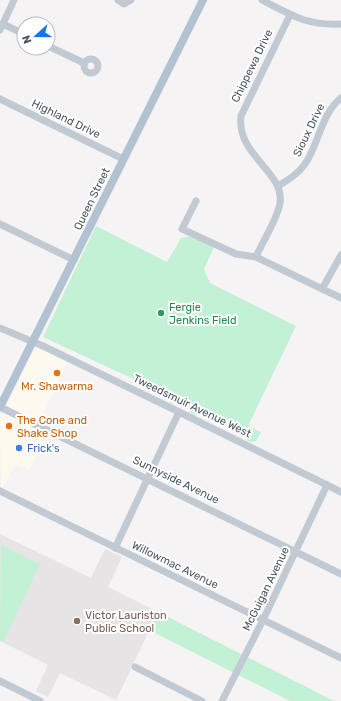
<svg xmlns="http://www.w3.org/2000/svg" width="341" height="701" font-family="Rubik,sans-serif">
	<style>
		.commercial { fill: #fdf9ef }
		.education { fill: #e6e4e5 }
		.green { fill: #c3f1d5 }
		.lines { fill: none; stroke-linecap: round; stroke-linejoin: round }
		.minor { stroke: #c1cad2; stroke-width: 7 }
		.major { stroke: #b3c2d1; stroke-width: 8 }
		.leisure-dot { fill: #2e9e5b; stroke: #fff; stroke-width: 1.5 }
		.food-dot { fill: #e8710a; stroke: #fff; stroke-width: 1.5 }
		.shop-dot { fill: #3f7fe0; stroke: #fff; stroke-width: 1.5 }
		.education-dot { fill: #8d6e63; stroke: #fff; stroke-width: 1.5 }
		.labels { text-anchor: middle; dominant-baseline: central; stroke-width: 4; stroke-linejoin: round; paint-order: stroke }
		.street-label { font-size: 11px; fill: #4a5661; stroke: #fff }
		.leisure-label { font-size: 11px; fill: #27864d; stroke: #fff; text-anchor: start }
		.food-label { font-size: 11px; fill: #c56008; stroke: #fff }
		.shop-label { font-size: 11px; fill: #366cbe; stroke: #fff; text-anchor: start }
		.education-label { font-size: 11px; fill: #785e54; stroke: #fff; text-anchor: start }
	</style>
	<rect width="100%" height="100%" fill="#f5f3f3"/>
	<!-- commercial -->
	<g class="commercial">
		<polygon points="37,349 44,350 69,361 39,422 10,409 8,404 33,352"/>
		<polygon points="6,414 46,434 30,470 16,464 1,490 0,419 2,415"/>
	</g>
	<!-- education -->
	<polygon class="education" points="0,534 91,578 105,549 122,557 108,587 158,612 116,700 60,673 48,697 36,691 48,665 0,641"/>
	<!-- green -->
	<g class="green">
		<polygon points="96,226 167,262 181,238 191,236 214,247 204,269 210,283 296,326 248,426 261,432 256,441 251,442 246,440 245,434 198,412 196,416 190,413 188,404 181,401 176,404 170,403 170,396 43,337"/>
		<polygon points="1,545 40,564 3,642 0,640"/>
		<polygon points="158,612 334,701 290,701 149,630"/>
	</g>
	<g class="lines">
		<!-- minor -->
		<g class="minor">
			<polyline points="118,0 124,4 131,0"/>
			<path d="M262 0C291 15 307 26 341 24"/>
			<polyline points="3,24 24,34"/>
			<polyline points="0,30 14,0"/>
			<polyline points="48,46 84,63"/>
			<circle cx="91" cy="66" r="7"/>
			<polyline points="0,99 123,159"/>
			<path d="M278 186C288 180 298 174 305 164 319 144 321 114 341 98"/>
			<polyline points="196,201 182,229 236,254 256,257 341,298"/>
			<polyline points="0,224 74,260"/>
			<path d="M256 257C262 242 278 218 280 203 285 172 236 155 241 116L290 15"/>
			<polyline points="322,289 341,255"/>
			<polyline points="0,328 43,346 171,408 341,492"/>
			<polyline points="0,407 341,574"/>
			<polyline points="0,491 341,658"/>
			<polyline points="115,548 179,412"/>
			<polyline points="135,667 202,701"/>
			<polyline points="0,681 40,701"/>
			<polyline points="222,701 263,620 327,485"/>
		</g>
		<!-- major -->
		<polyline class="major" points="0,407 203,0"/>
	</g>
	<!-- markers -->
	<circle class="leisure-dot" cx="161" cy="313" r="4"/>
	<g class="food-dot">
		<circle cx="57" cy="373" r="4"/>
		<circle cx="9" cy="426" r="4"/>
	</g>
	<circle class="shop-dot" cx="19" cy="448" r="4"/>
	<circle class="education-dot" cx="77" cy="621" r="4"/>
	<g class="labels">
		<!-- street labels -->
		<g class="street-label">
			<text transform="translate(252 66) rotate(-64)">Chippewa Drive</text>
			<text transform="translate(66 119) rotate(26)">Highland Drive</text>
			<text transform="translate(309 130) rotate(-64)">Sioux Drive</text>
			<text transform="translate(92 199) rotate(-64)">Queen Street</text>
			<text transform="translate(192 406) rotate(26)">Tweedsmuir Avenue West</text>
			<text transform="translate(176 480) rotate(26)">Sunnyside Avenue</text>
			<text transform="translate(175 565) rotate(26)">Willowmac Avenue</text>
			<text transform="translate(266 589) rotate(-64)">McGuigan Avenue</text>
		</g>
		<!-- leisure labels -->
		<g class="leisure-label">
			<text x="169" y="307">Fergie<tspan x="169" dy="13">Jenkins Field</tspan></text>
		</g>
		<!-- food labels -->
		<g class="food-label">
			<text x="57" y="386">Mr. Shawarma</text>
			<text x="17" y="420" text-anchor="start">The Cone and<tspan x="17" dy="13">Shake Shop</tspan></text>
		</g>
		<!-- shop labels -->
		<g class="shop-label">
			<text x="27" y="448">Frick's</text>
		</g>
		<!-- education labels -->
		<g class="education-label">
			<text x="85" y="615">Victor Lauriston<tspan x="85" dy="13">Public School</tspan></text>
		</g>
	</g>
	<!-- north arrow -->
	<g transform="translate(36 36) rotate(249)"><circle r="19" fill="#ffffff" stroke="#b7bbc0"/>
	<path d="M0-3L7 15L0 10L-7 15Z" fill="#1a73e8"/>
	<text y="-6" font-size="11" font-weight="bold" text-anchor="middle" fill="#4a5661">N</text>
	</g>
</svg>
